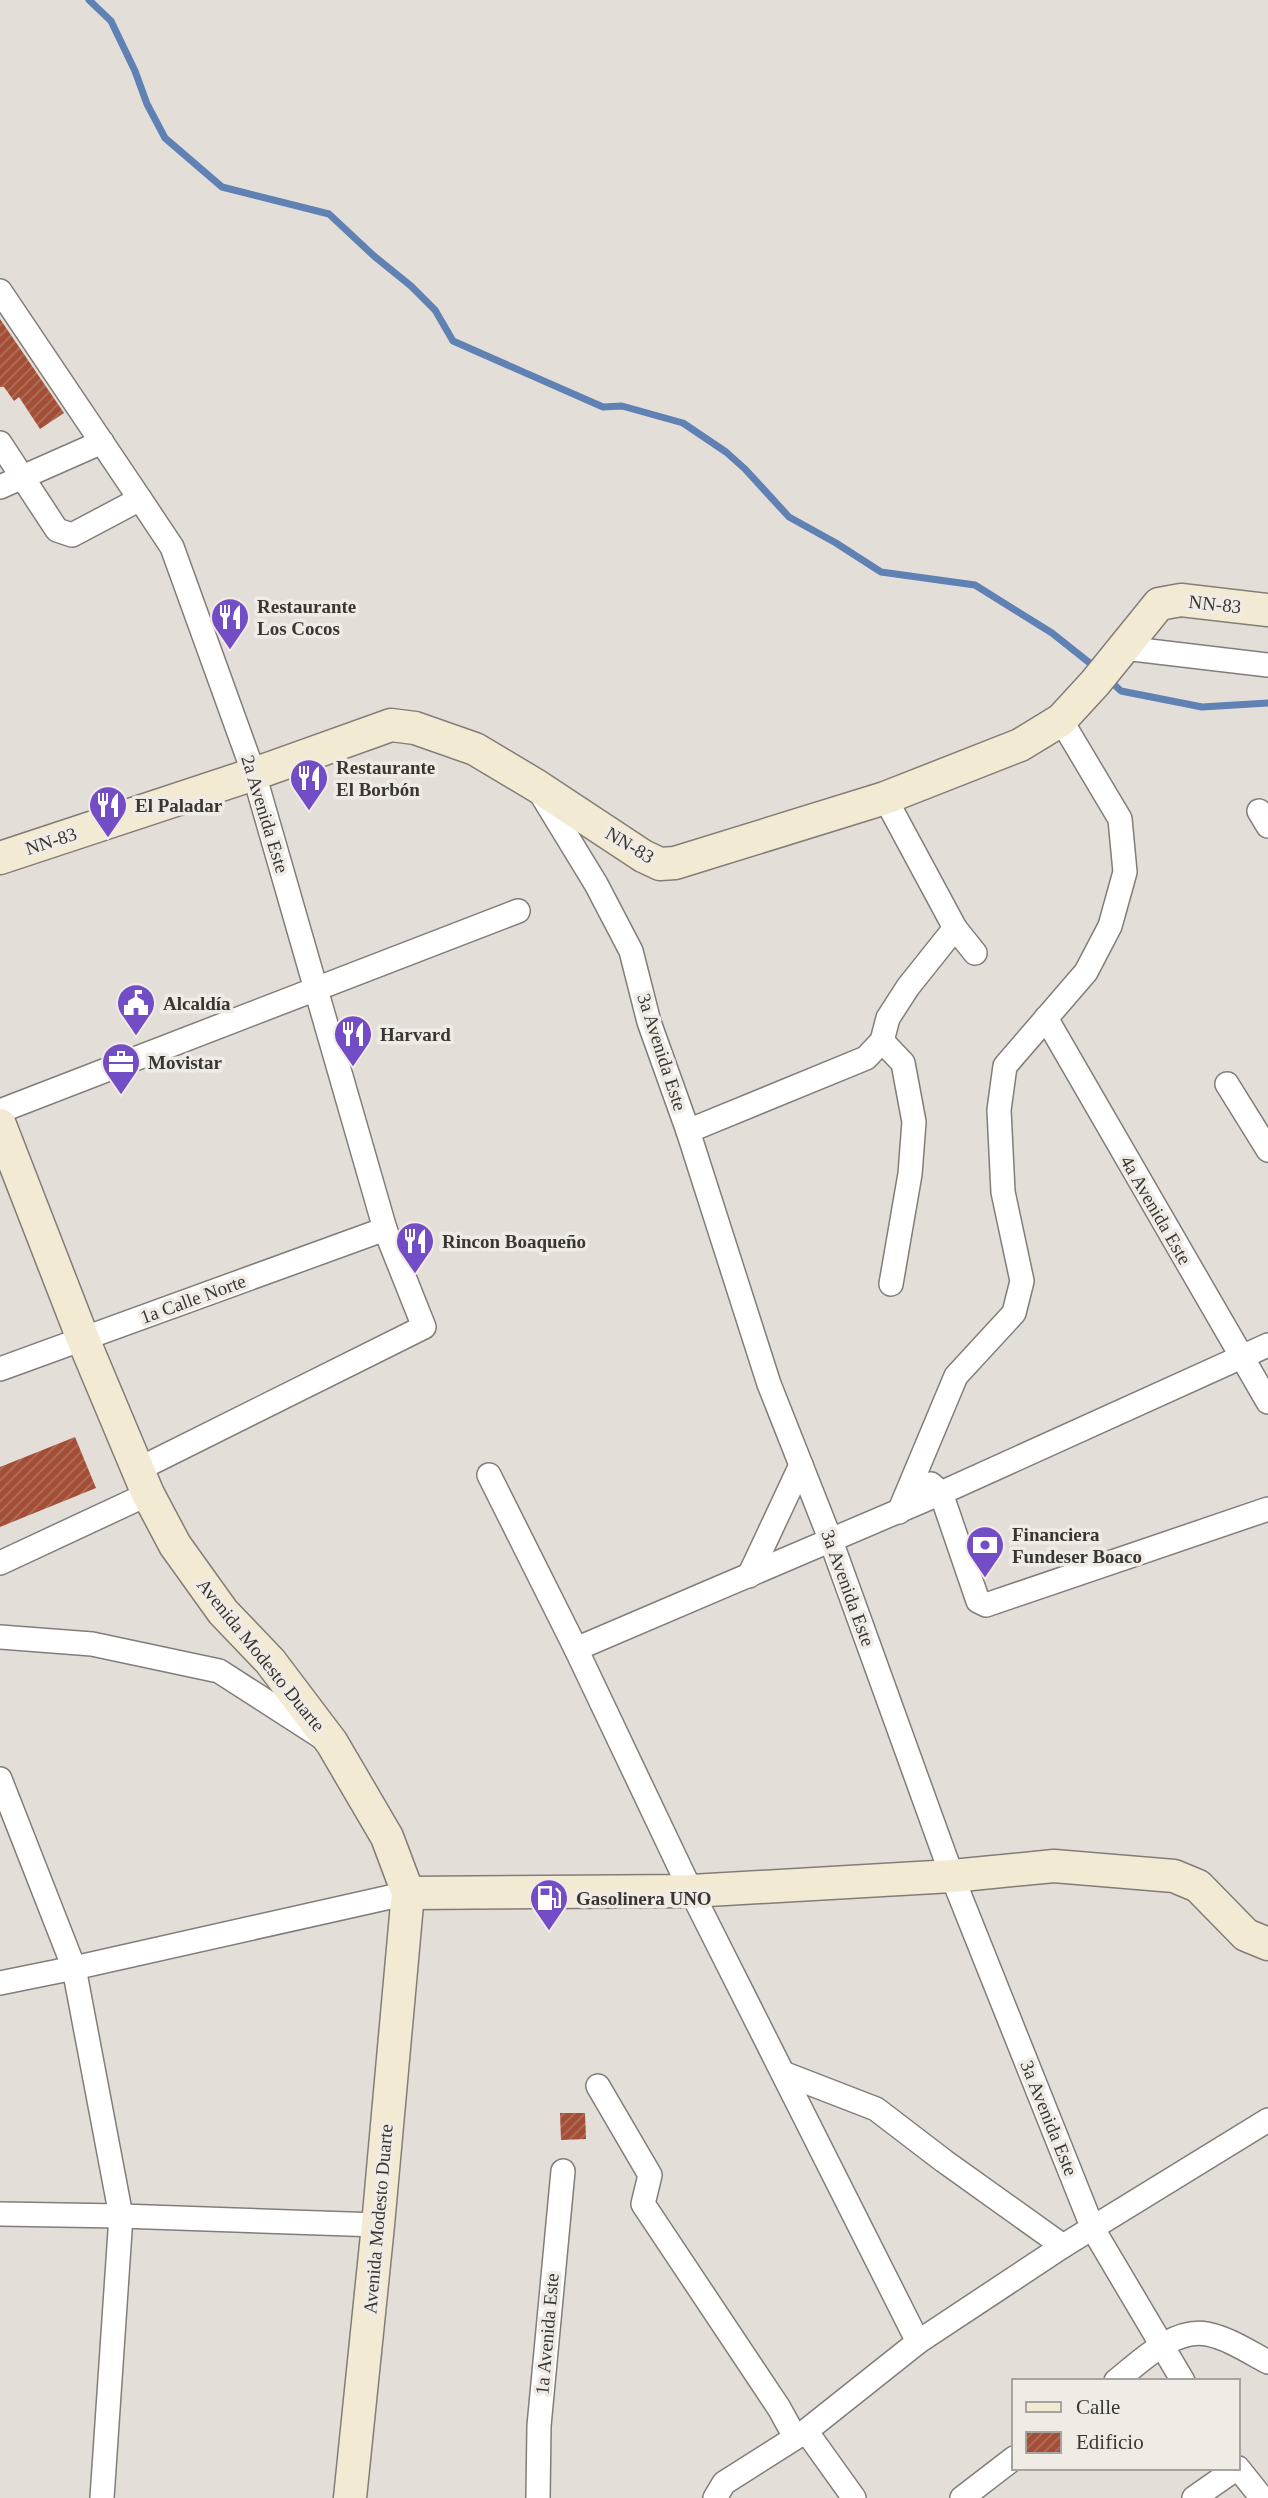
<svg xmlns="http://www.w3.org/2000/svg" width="1268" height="2498" font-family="'Times New Roman',serif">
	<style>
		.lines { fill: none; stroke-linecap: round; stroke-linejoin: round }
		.stream { stroke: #5f81b3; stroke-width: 7 }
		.building { fill: url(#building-hatch) }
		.street-casing { stroke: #827d78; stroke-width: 26 }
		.secondary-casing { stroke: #827d78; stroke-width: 35 }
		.street { stroke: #fff; stroke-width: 23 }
		.secondary { stroke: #f2ead2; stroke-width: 32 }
		.labels { text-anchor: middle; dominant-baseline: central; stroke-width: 7; stroke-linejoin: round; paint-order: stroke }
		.street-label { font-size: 19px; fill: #393734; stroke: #f1ebe6 }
		.poi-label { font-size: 19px; font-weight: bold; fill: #393734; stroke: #f1ebe6; text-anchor: start }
	</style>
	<defs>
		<pattern id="building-hatch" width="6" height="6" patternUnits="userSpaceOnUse" patternTransform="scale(1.75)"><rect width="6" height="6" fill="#a44e35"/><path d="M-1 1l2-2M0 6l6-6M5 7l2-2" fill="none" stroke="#ae715f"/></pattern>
	</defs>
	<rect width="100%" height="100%" fill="#e4ded9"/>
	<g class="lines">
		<!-- stream -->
		<g class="stream">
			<polyline points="89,0 111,21 135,71 147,104 165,138 222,187 329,214 374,256 411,286 435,310 453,341 603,407 622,406 683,423 726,452 745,469 789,517 836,543 881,572 975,585 1052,633 1096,668"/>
			<polyline points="1107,678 1121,691 1202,707 1268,703"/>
		</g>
	</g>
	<!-- building -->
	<g class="building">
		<polygon points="0,319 64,413 40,429 19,397 14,401 4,387 0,387"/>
		<polygon points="75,1437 96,1488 0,1527 0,1467"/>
		<polygon points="560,2113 585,2113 586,2139 561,2140"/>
	</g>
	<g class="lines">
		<defs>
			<g id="street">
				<polyline points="0,291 140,499"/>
				<polyline points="0,443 57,530 72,535 140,499 172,547 254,774 385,1229 424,1327 139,1469"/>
				<polyline points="0,487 102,442"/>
				<polyline points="1124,648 1268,665"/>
				<polyline points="538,789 596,884 631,951 649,1022 688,1131 769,1384 831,1541 952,1876 1093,2229 1183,2381"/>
				<polyline points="885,798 955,928 975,953"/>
				<polyline points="1259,811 1268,826"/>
				<polyline points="1046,1018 1268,1402"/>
				<polyline points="882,1041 903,1063 914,1122 910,1174 891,1284"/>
				<polyline points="1227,1084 1268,1150"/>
				<polyline points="0,1111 518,911"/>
				<polyline points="688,1131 866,1058 882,1041 888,1018 908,987 955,928"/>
				<polyline points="0,1369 385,1229"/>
				<polyline points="489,1475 576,1649 691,1891 918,2342"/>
				<polyline points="931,1484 941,1493 978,1601 986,1605 1268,1509"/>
				<polyline points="899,1512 956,1376 1014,1313 1022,1281 1003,1192 999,1110 1005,1066 1086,972 1110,926 1125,872 1120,819 1061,720"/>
				<polyline points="0,1563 148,1494"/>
				<polyline points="749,1576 801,1465"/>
				<polyline points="0,1637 92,1644 219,1671 320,1736"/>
				<polyline points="576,1649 941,1493 1268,1345"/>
				<polyline points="0,1779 74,1968 121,2216 102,2498"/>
				<polyline points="0,1983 74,1968 408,1893"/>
				<polyline points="783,2073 876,2109 944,2161 1063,2246"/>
				<polyline points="598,2086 650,2175 643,2204 779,2408 795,2437"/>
				<polyline points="0,2214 121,2216 378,2225"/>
				<path d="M1116 2381C1140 2362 1173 2328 1207 2334 1228 2338 1249 2352 1268 2362"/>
				<polyline points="806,2431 854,2498"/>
				<polyline points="1238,2468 1262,2498"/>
				<polyline points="538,2498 539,2426 563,2171"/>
				<polyline points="715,2498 724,2483 806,2431 918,2342 1063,2246 1268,2120"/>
				<polyline points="962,2498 1014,2458"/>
				<polyline points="1194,2498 1237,2468"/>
			</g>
			<g id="secondary">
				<polyline points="0,858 254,774 391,725 415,728 475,749 537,786 643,856 660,864 675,863 885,798 1020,745 1061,720 1095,683 1159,604 1181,600 1268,610"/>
				<polyline points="0,1125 83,1339 148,1494 175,1545 223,1612 270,1661 332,1743 387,1837 408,1893 378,2225 350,2498"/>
				<polyline points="408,1893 691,1891 952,1876 1054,1866 1174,1876 1198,1886 1246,1935 1268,1944"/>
			</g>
		</defs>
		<!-- street casing -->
		<use href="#street" class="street-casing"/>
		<!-- secondary casing -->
		<use href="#secondary" class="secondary-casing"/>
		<!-- street -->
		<use href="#street" class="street"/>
		<!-- secondary -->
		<use href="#secondary" class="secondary"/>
	</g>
	<!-- icons -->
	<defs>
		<symbol id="restaurant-pin" viewBox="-11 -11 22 30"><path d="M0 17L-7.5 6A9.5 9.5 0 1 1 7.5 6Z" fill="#734dc6" stroke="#f1ebe6"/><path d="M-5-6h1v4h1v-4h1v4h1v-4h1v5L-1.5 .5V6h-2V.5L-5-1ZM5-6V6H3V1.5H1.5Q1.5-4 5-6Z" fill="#fff"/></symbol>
		<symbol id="civic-pin" viewBox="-11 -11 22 30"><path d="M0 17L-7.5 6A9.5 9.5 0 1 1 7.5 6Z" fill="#734dc6" stroke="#f1ebe6"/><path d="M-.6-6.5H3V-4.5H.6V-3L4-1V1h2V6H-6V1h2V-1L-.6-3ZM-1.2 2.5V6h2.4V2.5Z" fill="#fff"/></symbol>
		<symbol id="office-pin" viewBox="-11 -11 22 30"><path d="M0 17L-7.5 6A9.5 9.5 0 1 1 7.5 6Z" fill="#734dc6" stroke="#f1ebe6"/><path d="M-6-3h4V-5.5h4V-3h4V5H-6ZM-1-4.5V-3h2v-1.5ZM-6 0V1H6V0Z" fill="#fff"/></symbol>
		<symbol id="bank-pin" viewBox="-11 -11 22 30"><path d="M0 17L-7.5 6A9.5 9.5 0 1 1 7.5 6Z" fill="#734dc6" stroke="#f1ebe6"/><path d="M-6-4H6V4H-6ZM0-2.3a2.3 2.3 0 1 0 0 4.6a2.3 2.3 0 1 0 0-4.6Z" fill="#fff"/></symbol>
		<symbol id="fuel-pin" viewBox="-11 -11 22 30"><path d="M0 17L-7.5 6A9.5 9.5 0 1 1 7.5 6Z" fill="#734dc6" stroke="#f1ebe6"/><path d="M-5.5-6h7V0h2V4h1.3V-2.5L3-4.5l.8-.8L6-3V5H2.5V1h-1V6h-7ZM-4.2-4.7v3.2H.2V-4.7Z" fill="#fff"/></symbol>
	</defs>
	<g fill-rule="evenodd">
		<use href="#restaurant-pin" x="208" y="595" width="44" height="60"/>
		<use href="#restaurant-pin" x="287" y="756" width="44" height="60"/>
		<use href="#restaurant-pin" x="86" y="783" width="44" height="60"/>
		<use href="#civic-pin" x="114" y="981" width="44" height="60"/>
		<use href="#restaurant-pin" x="331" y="1012" width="44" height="60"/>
		<use href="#office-pin" x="99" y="1040" width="44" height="60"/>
		<use href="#restaurant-pin" x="393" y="1219" width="44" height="60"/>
		<use href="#bank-pin" x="963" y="1523" width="44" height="60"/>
		<use href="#fuel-pin" x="527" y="1876" width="44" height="60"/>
	</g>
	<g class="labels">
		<!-- street labels -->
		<g class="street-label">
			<text transform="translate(1215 604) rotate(6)">NN-83</text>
			<text transform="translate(265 814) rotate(73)">2a Avenida Este</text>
			<text transform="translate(51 841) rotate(-18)">NN-83</text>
			<text transform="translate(630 845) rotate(31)">NN-83</text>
			<text transform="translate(662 1052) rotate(72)">3a Avenida Este</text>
			<text transform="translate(1156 1210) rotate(60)">4a Avenida Este</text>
			<text transform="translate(193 1299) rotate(-20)">1a Calle Norte</text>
			<text transform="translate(848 1588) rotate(70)">3a Avenida Este</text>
			<text transform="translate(261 1655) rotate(51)">Avenida Modesto Duarte</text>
			<text transform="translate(1049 2118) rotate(68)">3a Avenida Este</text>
			<text transform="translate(378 2219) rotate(-85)">Avenida Modesto Duarte</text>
			<text transform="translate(547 2334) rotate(-85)">1a Avenida Este</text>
		</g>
		<!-- poi labels -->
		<g class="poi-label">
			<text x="257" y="606">Restaurante<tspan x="257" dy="22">Los Cocos</tspan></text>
			<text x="336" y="767">Restaurante<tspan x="336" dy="22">El Borbón</tspan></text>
			<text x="135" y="805">El Paladar</text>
			<text x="163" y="1003">Alcaldía</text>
			<text x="380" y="1034">Harvard</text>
			<text x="148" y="1062">Movistar</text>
			<text x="442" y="1241">Rincon Boaqueño</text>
			<text x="1012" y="1534">Financiera<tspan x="1012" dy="22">Fundeser Boaco</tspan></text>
			<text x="576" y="1898">Gasolinera UNO</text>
		</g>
	</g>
	<!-- legend -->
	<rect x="1012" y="2379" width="228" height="91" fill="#f1ebe6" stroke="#a7a39f" stroke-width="2"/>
	<rect x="1026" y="2402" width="35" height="10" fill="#f2ead2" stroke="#a7a39f" stroke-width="2"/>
	<text x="1076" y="2414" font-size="21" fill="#393734">Calle</text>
	<rect x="1026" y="2432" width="35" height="21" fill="url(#building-hatch)" stroke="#a7a39f" stroke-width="2"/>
	<text x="1076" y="2449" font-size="21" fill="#393734">Edificio</text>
</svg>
